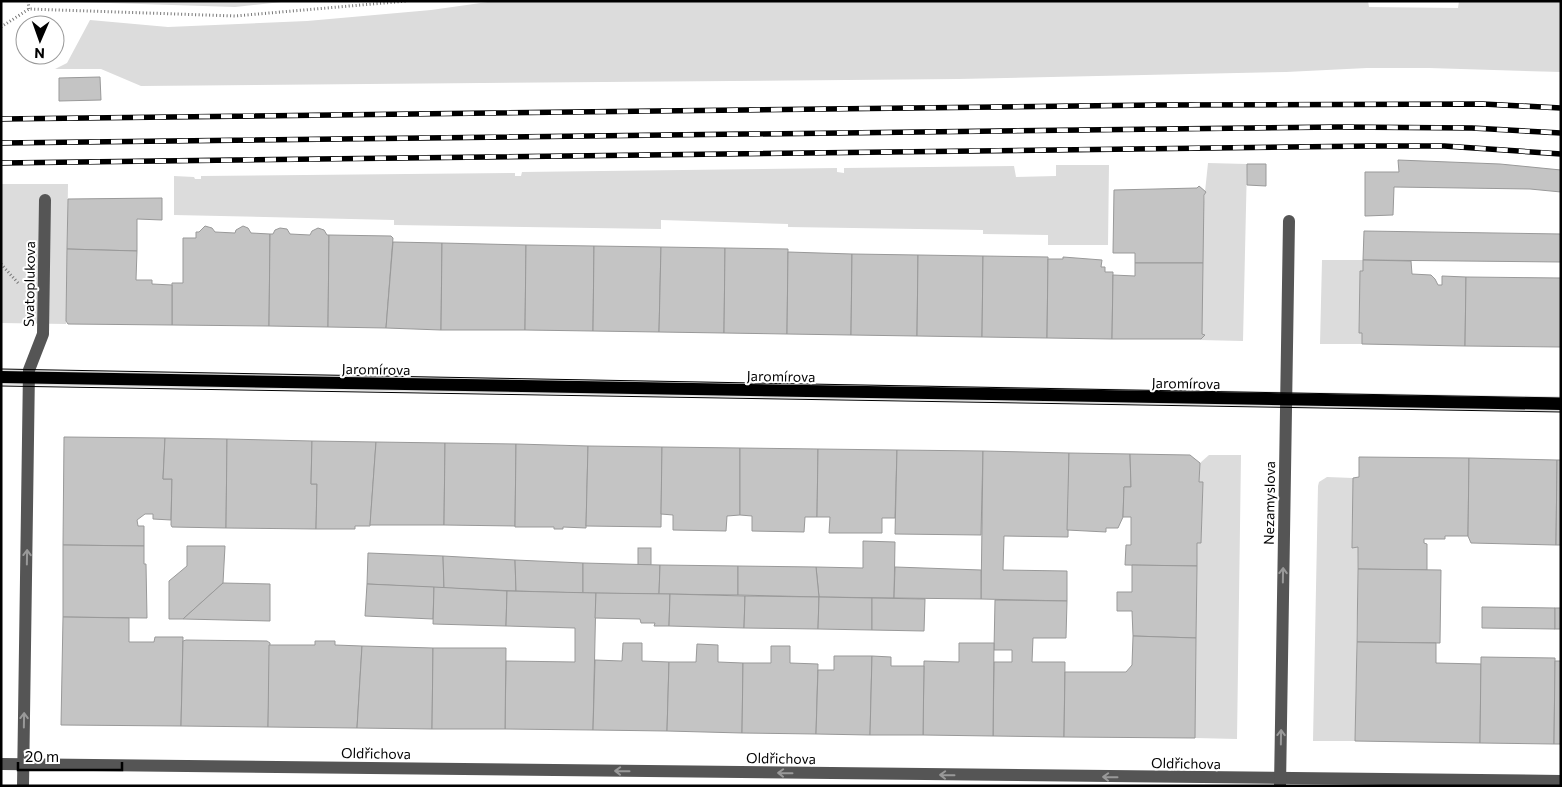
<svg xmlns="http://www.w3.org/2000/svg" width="1562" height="787" font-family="Commissioner,sans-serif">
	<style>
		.green { fill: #dcdcdc }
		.building { fill: #c4c4c4; stroke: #999 }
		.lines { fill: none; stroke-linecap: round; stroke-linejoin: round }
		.major-casing { stroke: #dbdbdb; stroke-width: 15 }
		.path { stroke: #777; stroke-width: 3; stroke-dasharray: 1 2.5; stroke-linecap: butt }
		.minor { stroke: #555; stroke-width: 12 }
		.major { stroke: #000; stroke-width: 12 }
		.tram { stroke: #000; stroke-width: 1 }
		.rail-casing { stroke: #000; stroke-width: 5.5 }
		.rail { stroke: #fff; stroke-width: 4; stroke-dasharray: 11; stroke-linecap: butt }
		.oneway { stroke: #999 }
		.labels { text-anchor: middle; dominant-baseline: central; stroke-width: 4; stroke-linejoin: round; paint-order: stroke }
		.street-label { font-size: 14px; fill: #000; stroke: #fff }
	</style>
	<rect width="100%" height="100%" fill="#fff"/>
	<!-- green -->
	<g class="green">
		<polygon points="46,1 291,1 235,7"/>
		<polygon points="495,1 1368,1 1369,7 1458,8 1459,1 1561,1 1561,72 1429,68 1367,68 1286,72 958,79 141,86 101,69 55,69 67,63 90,20 168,27 307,21 431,10"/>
		<polygon points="1208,163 1247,164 1243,341 1200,340 1204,336 1202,334 1203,211"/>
		<polygon points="1056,165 1109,165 1108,245 1048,245 1048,235 983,234 983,230 788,227 788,224 661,220 661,229 394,225 394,220 174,215 174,176 194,177 195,179 201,179 201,176 515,173 515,176 521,176 522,172 837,168 837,172 844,173 844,168 1014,166 1016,177 1056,176"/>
		<polygon points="1,184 68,184 66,324 1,323"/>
		<polygon points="1322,260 1363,260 1363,271 1360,272 1359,333 1362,333 1362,344 1320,344"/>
		<polygon points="1209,455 1241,455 1237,739 1195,738 1197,543 1201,543 1203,483 1199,482 1200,463"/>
		<polygon points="1327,477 1353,478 1352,547 1358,547 1355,741 1313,741 1318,486 1319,482"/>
	</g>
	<!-- building -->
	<g class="building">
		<polygon points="100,77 101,100 59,101 59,78"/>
		<polygon points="1398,160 1500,164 1561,170 1561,192 1530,189 1394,187 1393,215 1365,216 1365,172 1399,172"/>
		<polygon points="1247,164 1266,164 1266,186 1247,185"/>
		<polygon points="1199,186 1206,192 1204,195 1203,263 1135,263 1135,253 1113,253 1114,190 1197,188"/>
		<polygon points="162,198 162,220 137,219 137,251 67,249 68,199"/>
		<polygon points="205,226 212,228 215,232 235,233 236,230 243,226 248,228 251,233 270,234 269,326 172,325 172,283 183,283 183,238 196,238 196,232 199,232"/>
		<polygon points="280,228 287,229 290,234 310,235 312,231 318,228 324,230 327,235 329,235 328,327 269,326 270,234 273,234 275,230"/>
		<polygon points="1364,231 1561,234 1561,262 1363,260"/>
		<polygon points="329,235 391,236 393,238 386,328 328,327"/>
		<polygon points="393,242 442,243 441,330 386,328"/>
		<polygon points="442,243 526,245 525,330 441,330"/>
		<polygon points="526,245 594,246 593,331 525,330"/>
		<polygon points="594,246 661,247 659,332 593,331"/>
		<polygon points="661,247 725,248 724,333 659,332"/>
		<polygon points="725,248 788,249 787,334 724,333"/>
		<polygon points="67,249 137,251 136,280 152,280 152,284 172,285 172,325 68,324 66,321"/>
		<polygon points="788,252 852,254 851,335 787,334"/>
		<polygon points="852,254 918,255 917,336 851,335"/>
		<polygon points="918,255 983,256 982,337 917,336"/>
		<polygon points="983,256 1048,257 1047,338 982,337"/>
		<polygon points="1063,257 1102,260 1101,267 1105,267 1105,272 1113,272 1112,339 1047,338 1048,259 1063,259"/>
		<polygon points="1363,260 1411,261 1412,274 1431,275 1435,279 1438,285 1442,285 1442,276 1466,277 1465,346 1362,344 1362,333 1359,333 1360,271 1363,271"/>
		<polygon points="1135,263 1203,263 1202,334 1205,335 1201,339 1112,339 1113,275 1135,276"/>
		<polygon points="1466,277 1561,278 1561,347 1465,346"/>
		<polygon points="64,437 165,438 163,479 172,479 171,520 153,519 153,514 145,514 137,520 138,526 144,526 144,546 63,545"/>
		<polygon points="165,438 227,439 226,528 172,527 171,525 172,479 163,479"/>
		<polygon points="227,439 312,441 311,484 317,484 316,529 226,528"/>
		<polygon points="312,441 376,442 370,526 355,526 355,529 316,529 317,484 311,484"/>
		<polygon points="376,442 445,443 444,525 370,525"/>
		<polygon points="445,443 516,444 515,526 444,525"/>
		<polygon points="516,444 588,446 586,528 563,527 563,529 554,529 554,527 515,527"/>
		<polygon points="588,446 662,447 661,527 586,526"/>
		<polygon points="662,447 740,448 740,515 727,516 726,531 673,530 673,515 661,514"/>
		<polygon points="740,448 818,449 817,517 805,517 804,532 752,531 752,516 740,515"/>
		<polygon points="818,449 897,450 895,518 882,518 882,533 829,533 830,517 817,517"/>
		<polygon points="897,450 983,451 981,535 895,534"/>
		<polygon points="983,451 1069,453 1068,537 1004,536 1003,570 1067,571 1067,601 981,599"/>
		<polygon points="1069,453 1130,454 1131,487 1124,487 1123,517 1118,528 1106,528 1106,532 1067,530"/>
		<polygon points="1130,454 1190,455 1200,463 1199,482 1203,482 1201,543 1197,543 1197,566 1125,565 1126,545 1131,545 1131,517 1123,517 1124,487 1131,487"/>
		<polygon points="1359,457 1469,458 1468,536 1445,536 1445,539 1424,539 1424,543 1427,544 1427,570 1358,569 1358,547 1352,548 1353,478 1359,477"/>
		<polygon points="1469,458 1557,460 1556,545 1471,543 1468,536"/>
		<polygon points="1557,460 1561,460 1561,545 1556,545"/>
		<polygon points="863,541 895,542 894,598 819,597 816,567 863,568"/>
		<polygon points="63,545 144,546 144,564 146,564 147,618 63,617"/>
		<polygon points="187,546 225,546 223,583 183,619 169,619 169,581 187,566"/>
		<rect x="638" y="548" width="13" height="17"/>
		<polygon points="368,553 443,556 444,588 367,584"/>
		<polygon points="443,556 515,560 516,591 444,588"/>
		<polygon points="515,560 583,563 583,593 516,591"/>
		<polygon points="583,563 660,565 659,594 583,593"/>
		<polygon points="660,565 738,566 738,595 659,594"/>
		<polygon points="1132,565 1197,566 1196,638 1133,636 1132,611 1117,611 1117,592 1132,592"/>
		<polygon points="738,566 816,567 819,597 738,595"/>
		<polygon points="895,567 981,570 981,599 894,598"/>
		<polygon points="1358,569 1441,570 1440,643 1357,642"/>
		<polygon points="223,583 270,584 270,621 183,619"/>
		<polygon points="367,584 434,587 433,619 365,616"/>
		<polygon points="434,587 507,591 506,626 433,624"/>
		<polygon points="507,591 596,593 593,730 505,729 506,661 575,662 575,628 506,626"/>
		<polygon points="596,593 670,594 669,626 654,626 655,623 641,623 640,619 595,618"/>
		<polygon points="670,594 745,596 744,628 669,626"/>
		<polygon points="745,596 819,597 818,629 744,628"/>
		<polygon points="819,597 872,598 872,630 818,629"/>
		<polygon points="872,598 925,599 924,631 872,630"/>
		<polygon points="995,600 1067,601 1066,638 1033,638 1032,662 1065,662 1064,737 993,736 994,662 1012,662 1012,650 994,650"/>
		<polygon points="1482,607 1555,608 1555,629 1482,628"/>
		<rect x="1555" y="608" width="6" height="21"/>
		<polygon points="63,617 129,618 129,642 154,642 155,637 183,637 181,726 61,725"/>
		<polygon points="1133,636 1196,638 1195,738 1064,737 1065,672 1126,672 1132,665"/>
		<polygon points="186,640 267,641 270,643 268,727 181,726 183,641"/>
		<polygon points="315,641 335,641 335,645 362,646 357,728 268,727 269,645 315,645"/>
		<polygon points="1357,642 1436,643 1436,663 1481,664 1480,743 1355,741"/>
		<polygon points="623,643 642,643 642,661 669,662 667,731 593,730 595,660 622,661"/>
		<polygon points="959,643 994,643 993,736 923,735 924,661 959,662"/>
		<polygon points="697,644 718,645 718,662 743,663 742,733 667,731 669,662 696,662"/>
		<polygon points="362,646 433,648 432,729 357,728"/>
		<polygon points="771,646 790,646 790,663 818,664 816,734 742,733 743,663 771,663"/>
		<polygon points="433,648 506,648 505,729 432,729"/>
		<polygon points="834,656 872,656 870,735 816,734 818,670 834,670"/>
		<polygon points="872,656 891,657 891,666 924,666 923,735 870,735"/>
		<polygon points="1481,657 1555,658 1554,744 1480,743"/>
		<polygon points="1555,661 1561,661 1561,744 1554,744"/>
	</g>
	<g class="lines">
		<defs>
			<polyline id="major" points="1,377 1561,404"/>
		</defs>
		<!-- major casing -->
		<use href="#major" class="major-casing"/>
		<!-- path -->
		<g class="path">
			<polyline points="28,1 29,9"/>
			<polyline points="1,27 29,9 235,16 407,1"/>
			<polyline points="1,264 19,284"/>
		</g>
		<!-- minor -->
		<g class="minor">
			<polyline points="1,764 1561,781"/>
			<polyline points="23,786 29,370 43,334 45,200"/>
			<polyline points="1280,786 1289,221"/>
		</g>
		<!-- major -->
		<use href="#major" class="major"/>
		<!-- tram -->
		<g class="tram">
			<polyline points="1,369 1561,398"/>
			<polyline points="1,386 1561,412"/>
		</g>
		<defs>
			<g id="rail">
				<polyline points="1,119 1157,105 1483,104 1561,108"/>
				<polyline points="1,143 1338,127 1472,128 1561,133"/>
				<polyline points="1,163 1371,146 1444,146 1561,154"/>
			</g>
		</defs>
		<!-- rail casing -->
		<use href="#rail" class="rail-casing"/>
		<!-- rail -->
		<use href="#rail" class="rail"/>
	</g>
	<!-- one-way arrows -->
	<defs><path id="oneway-shaft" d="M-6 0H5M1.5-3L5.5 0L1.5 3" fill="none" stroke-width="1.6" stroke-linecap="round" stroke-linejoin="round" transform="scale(1.25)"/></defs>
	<g class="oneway">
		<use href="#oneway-shaft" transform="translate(27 557) rotate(-89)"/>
		<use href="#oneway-shaft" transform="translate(1283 575) rotate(-89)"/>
		<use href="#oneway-shaft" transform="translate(24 720) rotate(-89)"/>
		<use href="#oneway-shaft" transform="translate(1281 737) rotate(-89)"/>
		<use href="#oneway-shaft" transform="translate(622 771) rotate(-179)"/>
		<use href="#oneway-shaft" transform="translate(785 773) rotate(-179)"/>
		<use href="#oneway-shaft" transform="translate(947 775) rotate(-179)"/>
		<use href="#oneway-shaft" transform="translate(1110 777) rotate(-179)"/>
	</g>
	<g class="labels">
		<!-- street labels -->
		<g class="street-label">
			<text transform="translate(29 284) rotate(-89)">Svatoplukova</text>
			<text transform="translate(376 369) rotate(1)">Jaromírova</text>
			<text transform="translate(781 376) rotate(1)">Jaromírova</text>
			<text transform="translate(1186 383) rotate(1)">Jaromírova</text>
			<text transform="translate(1269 503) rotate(-89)">Nezamyslova</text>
			<text transform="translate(376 753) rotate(1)">Oldřichova</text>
			<text transform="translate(781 758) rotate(1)">Oldřichova</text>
			<text transform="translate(1186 763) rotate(1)">Oldřichova</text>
		</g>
	</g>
	<!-- border -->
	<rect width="1562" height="787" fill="none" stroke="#000000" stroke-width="5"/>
	<!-- north arrow -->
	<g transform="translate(40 40) rotate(182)"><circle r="24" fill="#ffffff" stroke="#999999"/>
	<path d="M0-4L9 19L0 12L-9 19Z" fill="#000000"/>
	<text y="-8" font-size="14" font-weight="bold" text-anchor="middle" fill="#000000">N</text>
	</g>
	<!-- scale -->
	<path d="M18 762v8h104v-8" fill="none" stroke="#000000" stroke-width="2.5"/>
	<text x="25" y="762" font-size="15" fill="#000000" stroke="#ffffff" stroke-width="4" paint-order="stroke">20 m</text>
</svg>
